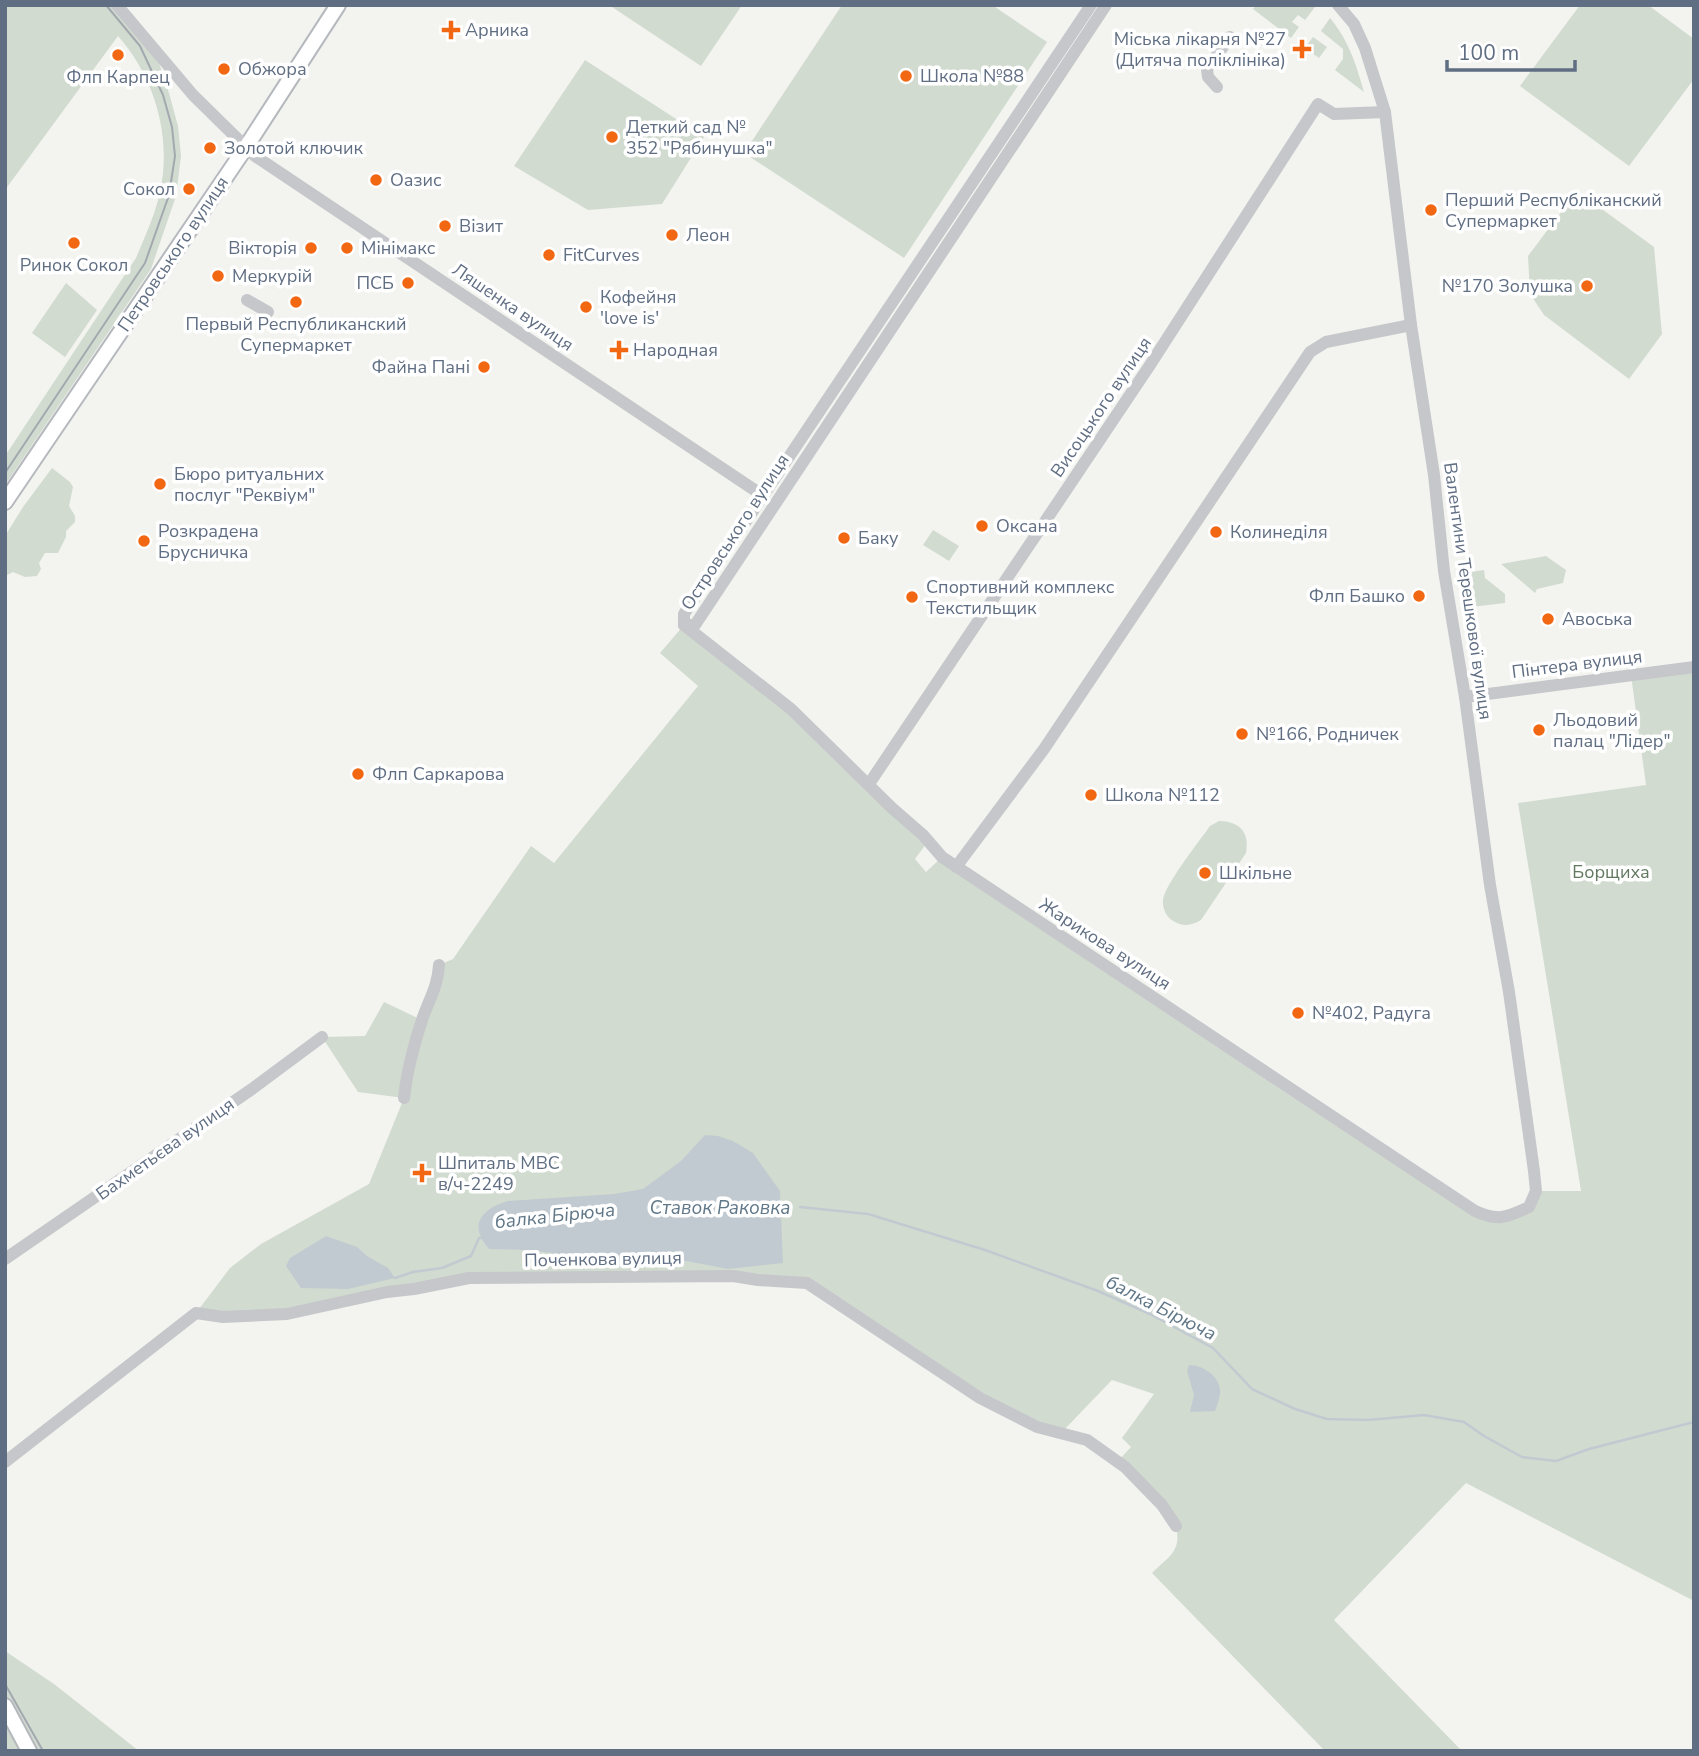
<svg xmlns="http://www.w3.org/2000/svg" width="1699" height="1756" font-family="'Nunito Sans',sans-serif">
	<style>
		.green { fill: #d2dbd0 }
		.water { fill: #c2cad1 }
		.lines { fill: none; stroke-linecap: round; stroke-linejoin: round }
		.stream { stroke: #c2cad1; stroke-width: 2.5 }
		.major-casing { stroke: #b5b8bd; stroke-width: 18 }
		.minor { stroke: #c5c7cb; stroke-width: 12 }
		.major { stroke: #fff; stroke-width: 14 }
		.tram { stroke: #a4a8af; stroke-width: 2 }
		.poi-dot { fill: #f26711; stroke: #fff; stroke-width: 2.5 }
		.labels { text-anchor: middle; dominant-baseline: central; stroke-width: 7; stroke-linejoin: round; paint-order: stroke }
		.poi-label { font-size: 18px; fill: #606e83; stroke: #fff; text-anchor: start }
		.street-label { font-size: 18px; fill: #606e83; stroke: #fff }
		.park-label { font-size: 18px; fill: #61795f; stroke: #fff }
		.water-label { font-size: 19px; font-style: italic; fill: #607788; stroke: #fff }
	</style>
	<rect width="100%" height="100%" fill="#f3f4ef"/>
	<!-- green -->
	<g class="green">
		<path d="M5 5H117L158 60 169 93 178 126 181 156 176 196 151 269 5 485V456L136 258C145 236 155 215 160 192 172 137 155 78 118 36L5 190Z"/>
		<polygon points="609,5 742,5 701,66"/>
		<polygon points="842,5 992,5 1047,42 904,258 744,153"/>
		<polygon points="1256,5 1312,5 1315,7 1305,20 1298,15 1292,22 1299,27 1291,38 1253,9"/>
		<polygon points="1580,5 1648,5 1694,39 1694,79 1629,166 1520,86"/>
		<path d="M1330 18C1349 41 1356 64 1364 92L1335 70 1343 59V49L1321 31Z"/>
		<polygon points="1313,37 1327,47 1319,58 1305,48"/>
		<polygon points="585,60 704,137 662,204 588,210 514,166"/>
		<polygon points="1577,191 1654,247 1662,334 1629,379 1544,315 1530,294 1528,256"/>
		<polygon points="66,283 97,310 65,357 32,333"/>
		<polygon points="52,468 70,482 73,487 69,506 75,516 75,522 66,531 66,537 58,553 45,553 39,563 41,569 37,576 25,577 13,572 5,576 5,536 23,507"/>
		<polygon points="933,530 959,546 949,561 923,545"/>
		<polygon points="1546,556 1566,570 1563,583 1537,589 1535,593 1501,564"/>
		<polygon points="1484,570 1485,578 1505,594 1505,603 1463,608 1458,574"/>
		<path d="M684 625 760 686 929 840 915 859 926 872 942 857 1487 1217 1529 1207 1536 1191H1581L1518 803 1646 785 1631 675 1694 667V1601L1466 1483 1334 1620 1462 1751H1325L1152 1573C1168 1557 1182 1552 1176 1526L1118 1461 1131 1447 1122 1438 1154 1394 1112 1380 1061 1433 1037 1427 822 1292 775 1280 469 1278 287 1314 196 1313 230 1268 261 1244 369 1184 404 1098 358 1092 322 1037 365 1036 384 1002 422 1020 439 965 453 959 531 846 554 863 698 686 660 653Z"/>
		<path d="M1219 821C1240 821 1250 833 1246 853L1201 920C1193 925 1184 927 1175 922 1167 918 1162 909 1163 900 1164 886 1200 840 1210 826Z"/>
		<polygon points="5,1651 54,1684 139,1751 5,1751"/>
	</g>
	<!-- water -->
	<g class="water">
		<path d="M705 1135 718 1136 733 1141 753 1153 780 1191 783 1263 728 1269 670 1258 630 1265 594 1255 576 1256 528 1250 489 1249C468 1225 481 1209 508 1201L614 1194 643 1189 681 1161Z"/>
		<polygon points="326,1236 357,1247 367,1256 388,1268 395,1278 348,1289 301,1288 286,1266 290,1258"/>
		<path d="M1189 1365C1204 1365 1222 1378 1220 1394 1219 1400 1217 1406 1215 1411L1190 1412 1194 1395 1187 1371Z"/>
	</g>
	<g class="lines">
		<!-- stream -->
		<g class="stream">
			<polyline points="800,1207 868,1214 985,1250 1098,1291 1150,1314 1213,1348 1252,1389 1295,1409 1327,1419 1368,1420 1424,1415 1464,1422 1484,1436 1522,1457 1556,1461 1589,1449 1694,1422"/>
			<polyline points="395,1278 413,1272 442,1268 471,1256 479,1238 482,1238"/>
		</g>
		<defs>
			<g id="major">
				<polyline points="5,502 246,147 338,5"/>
				<polyline points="5,1706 29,1751"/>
			</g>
		</defs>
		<!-- major casing -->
		<use href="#major" class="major-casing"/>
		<!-- minor -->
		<g class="minor">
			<polyline points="117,5 193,95 255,156 762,495"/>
			<polyline points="1217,87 1208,77 1207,69 1230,37"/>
			<polyline points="247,300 268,312"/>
			<path d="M684 625 791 709 892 808 923 835 942 857 1475 1211C1499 1222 1507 1217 1529 1207L1536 1191 1534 1171 1509 992 1490 885 1465 697 1444 571 1434 475 1411 325 1385 112 1365 48 1354 24 1338 5"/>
			<polyline points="684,625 695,625 1106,5"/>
			<polyline points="684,625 684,614 1091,5"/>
			<polyline points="1465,697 1694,667"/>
			<polyline points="869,784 1150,365 1318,104 1334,114 1385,112"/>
			<polyline points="956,867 1044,749 1310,352 1326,342 1411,325"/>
			<path d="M404 1098C407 1070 414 1044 423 1017 430 998 438 985 439 965"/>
			<polyline points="5,1259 252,1089 322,1037"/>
			<polyline points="5,1462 196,1313 223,1317 287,1314 387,1292 414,1289 469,1278 733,1276 758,1280 807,1283 980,1398 1037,1427 1087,1440 1125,1467 1162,1505 1176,1526"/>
		</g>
		<!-- major -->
		<use href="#major" class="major"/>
		<!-- tram -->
		<g class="tram">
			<polyline points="5,473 145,263 169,195 175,156 172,127 163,95 140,46 106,5"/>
			<polyline points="5,1684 43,1751"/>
		</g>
	</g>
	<!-- markers -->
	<g class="poi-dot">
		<path d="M447.5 19.5h7v7h7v7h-7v7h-7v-7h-7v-7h7z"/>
		<path d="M1298.5 38.5h7v7h7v7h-7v7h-7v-7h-7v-7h7z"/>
		<circle cx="118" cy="55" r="7"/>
		<circle cx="224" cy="69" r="7"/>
		<circle cx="906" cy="76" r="7"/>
		<circle cx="612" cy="137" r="7"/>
		<circle cx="210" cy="148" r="7"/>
		<circle cx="376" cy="180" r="7"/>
		<circle cx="189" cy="189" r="7"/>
		<circle cx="1431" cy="210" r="7"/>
		<circle cx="445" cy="226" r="7"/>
		<circle cx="672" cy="235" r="7"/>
		<circle cx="74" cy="243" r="7"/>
		<circle cx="311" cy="248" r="7"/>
		<circle cx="347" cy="248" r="7"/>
		<circle cx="549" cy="255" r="7"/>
		<circle cx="218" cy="276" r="7"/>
		<circle cx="408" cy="283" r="7"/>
		<circle cx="1587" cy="286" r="7"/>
		<circle cx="296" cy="302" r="7"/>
		<circle cx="586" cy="307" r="7"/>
		<path d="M615.5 339.5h7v7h7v7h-7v7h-7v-7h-7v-7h7z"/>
		<circle cx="484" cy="367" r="7"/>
		<circle cx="160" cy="484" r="7"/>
		<circle cx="982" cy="526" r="7"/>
		<circle cx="1216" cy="532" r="7"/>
		<circle cx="844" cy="538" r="7"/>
		<circle cx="144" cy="541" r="7"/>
		<circle cx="1419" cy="596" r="7"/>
		<circle cx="912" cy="597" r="7"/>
		<circle cx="1548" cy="619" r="7"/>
		<circle cx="1539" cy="730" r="7"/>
		<circle cx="1242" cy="734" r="7"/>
		<circle cx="358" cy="774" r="7"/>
		<circle cx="1091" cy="795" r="7"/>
		<circle cx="1205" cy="873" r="7"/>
		<circle cx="1298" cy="1013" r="7"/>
		<path d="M418.5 1162.5h7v7h7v7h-7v7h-7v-7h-7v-7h7z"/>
	</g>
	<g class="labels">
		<!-- poi labels -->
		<g class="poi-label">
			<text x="465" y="30">Арника</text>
			<text x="1286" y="39" text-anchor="end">Міська лікарня №27<tspan x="1286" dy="21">(Дитяча поліклініка)</tspan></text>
			<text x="238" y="69">Обжора</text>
			<text x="920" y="76">Школа №88</text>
			<text x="118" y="77" text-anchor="middle">Флп Карпец</text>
			<text x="626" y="127">Деткий сад №<tspan x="626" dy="21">352 "Рябинушка"</tspan></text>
			<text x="224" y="148">Золотой ключик</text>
			<text x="390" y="180">Оазис</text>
			<text x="175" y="189" text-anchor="end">Сокол</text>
			<text x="1445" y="200">Перший Республiканский<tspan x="1445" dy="21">Супермаркет</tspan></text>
			<text x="459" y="226">Візит</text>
			<text x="686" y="235">Леон</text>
			<text x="297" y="248" text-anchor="end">Вікторія</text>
			<text x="361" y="248">Мінімакс</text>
			<text x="563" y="255">FitCurves</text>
			<text x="74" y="265" text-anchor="middle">Ринок Сокол</text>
			<text x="232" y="276">Меркурій</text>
			<text x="394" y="283" text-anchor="end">ПСБ</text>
			<text x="1573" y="286" text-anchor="end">№170 Золушка</text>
			<text x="600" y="297">Кофейня<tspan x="600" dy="21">'love is'</tspan></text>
			<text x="296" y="324" text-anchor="middle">Первый Республиканский<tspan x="296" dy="21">Супермаркет</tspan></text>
			<text x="633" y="350">Народная</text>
			<text x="470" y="367" text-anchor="end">Файна Пані</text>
			<text x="174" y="474">Бюро ритуальних<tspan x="174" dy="21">послуг "Реквіум"</tspan></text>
			<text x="996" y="526">Оксана</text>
			<text x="158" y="531">Розкрадена<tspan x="158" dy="21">Брусничка</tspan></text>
			<text x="1230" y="532">Колинеділя</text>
			<text x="858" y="538">Баку</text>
			<text x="926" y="587">Спортивний комплекс<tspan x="926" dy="21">Текстильщик</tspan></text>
			<text x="1405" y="596" text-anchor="end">Флп Башко</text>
			<text x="1562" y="619">Авоська</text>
			<text x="1553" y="720">Льодовий<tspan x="1553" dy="21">палац "Лідер"</tspan></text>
			<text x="1256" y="734">№166, Родничек</text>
			<text x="372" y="774">Флп Саркарова</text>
			<text x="1105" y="795">Школа №112</text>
			<text x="1219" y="873">Шкільне</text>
			<text x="1312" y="1013">№402, Радуга</text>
			<text x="438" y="1163">Шпиталь МВС<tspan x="438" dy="21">в/ч-2249</tspan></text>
		</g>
		<!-- street labels -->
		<g class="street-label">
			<text transform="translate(173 254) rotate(-56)">Петровського вулиця</text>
			<text transform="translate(513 307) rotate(34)">Ляшенка вулиця</text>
			<text transform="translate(1101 407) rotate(-56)">Висоцького вулиця</text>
			<text transform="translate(735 532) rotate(-57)">Островського вулиця</text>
			<text transform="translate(1468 591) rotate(82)">Валентини Терешкової вулиця</text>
			<text transform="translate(1577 664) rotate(-7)">Пінтера вулиця</text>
			<text transform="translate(1105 944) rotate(33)">Жарикова вулиця</text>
			<text transform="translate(165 1149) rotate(-35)">Бахметьєва вулиця</text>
			<text transform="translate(603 1259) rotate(-1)">Поченкова вулиця</text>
		</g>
		<!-- park labels -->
		<g class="park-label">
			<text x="1611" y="872">Борщиха</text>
		</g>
		<!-- water labels -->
		<g class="water-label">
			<text x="720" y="1208">Ставок Раковка</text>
			<text transform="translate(555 1216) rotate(-6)">балка Бірюча</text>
			<text transform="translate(1161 1308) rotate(27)">балка Бірюча</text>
		</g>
	</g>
	<!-- border -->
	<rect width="1699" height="1756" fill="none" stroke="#606e83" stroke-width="14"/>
	<!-- scale -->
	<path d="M1447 60v10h128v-10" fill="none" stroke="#606e83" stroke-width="3.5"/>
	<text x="1458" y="60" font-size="21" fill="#606e83" stroke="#ffffff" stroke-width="5" paint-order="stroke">100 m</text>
</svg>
